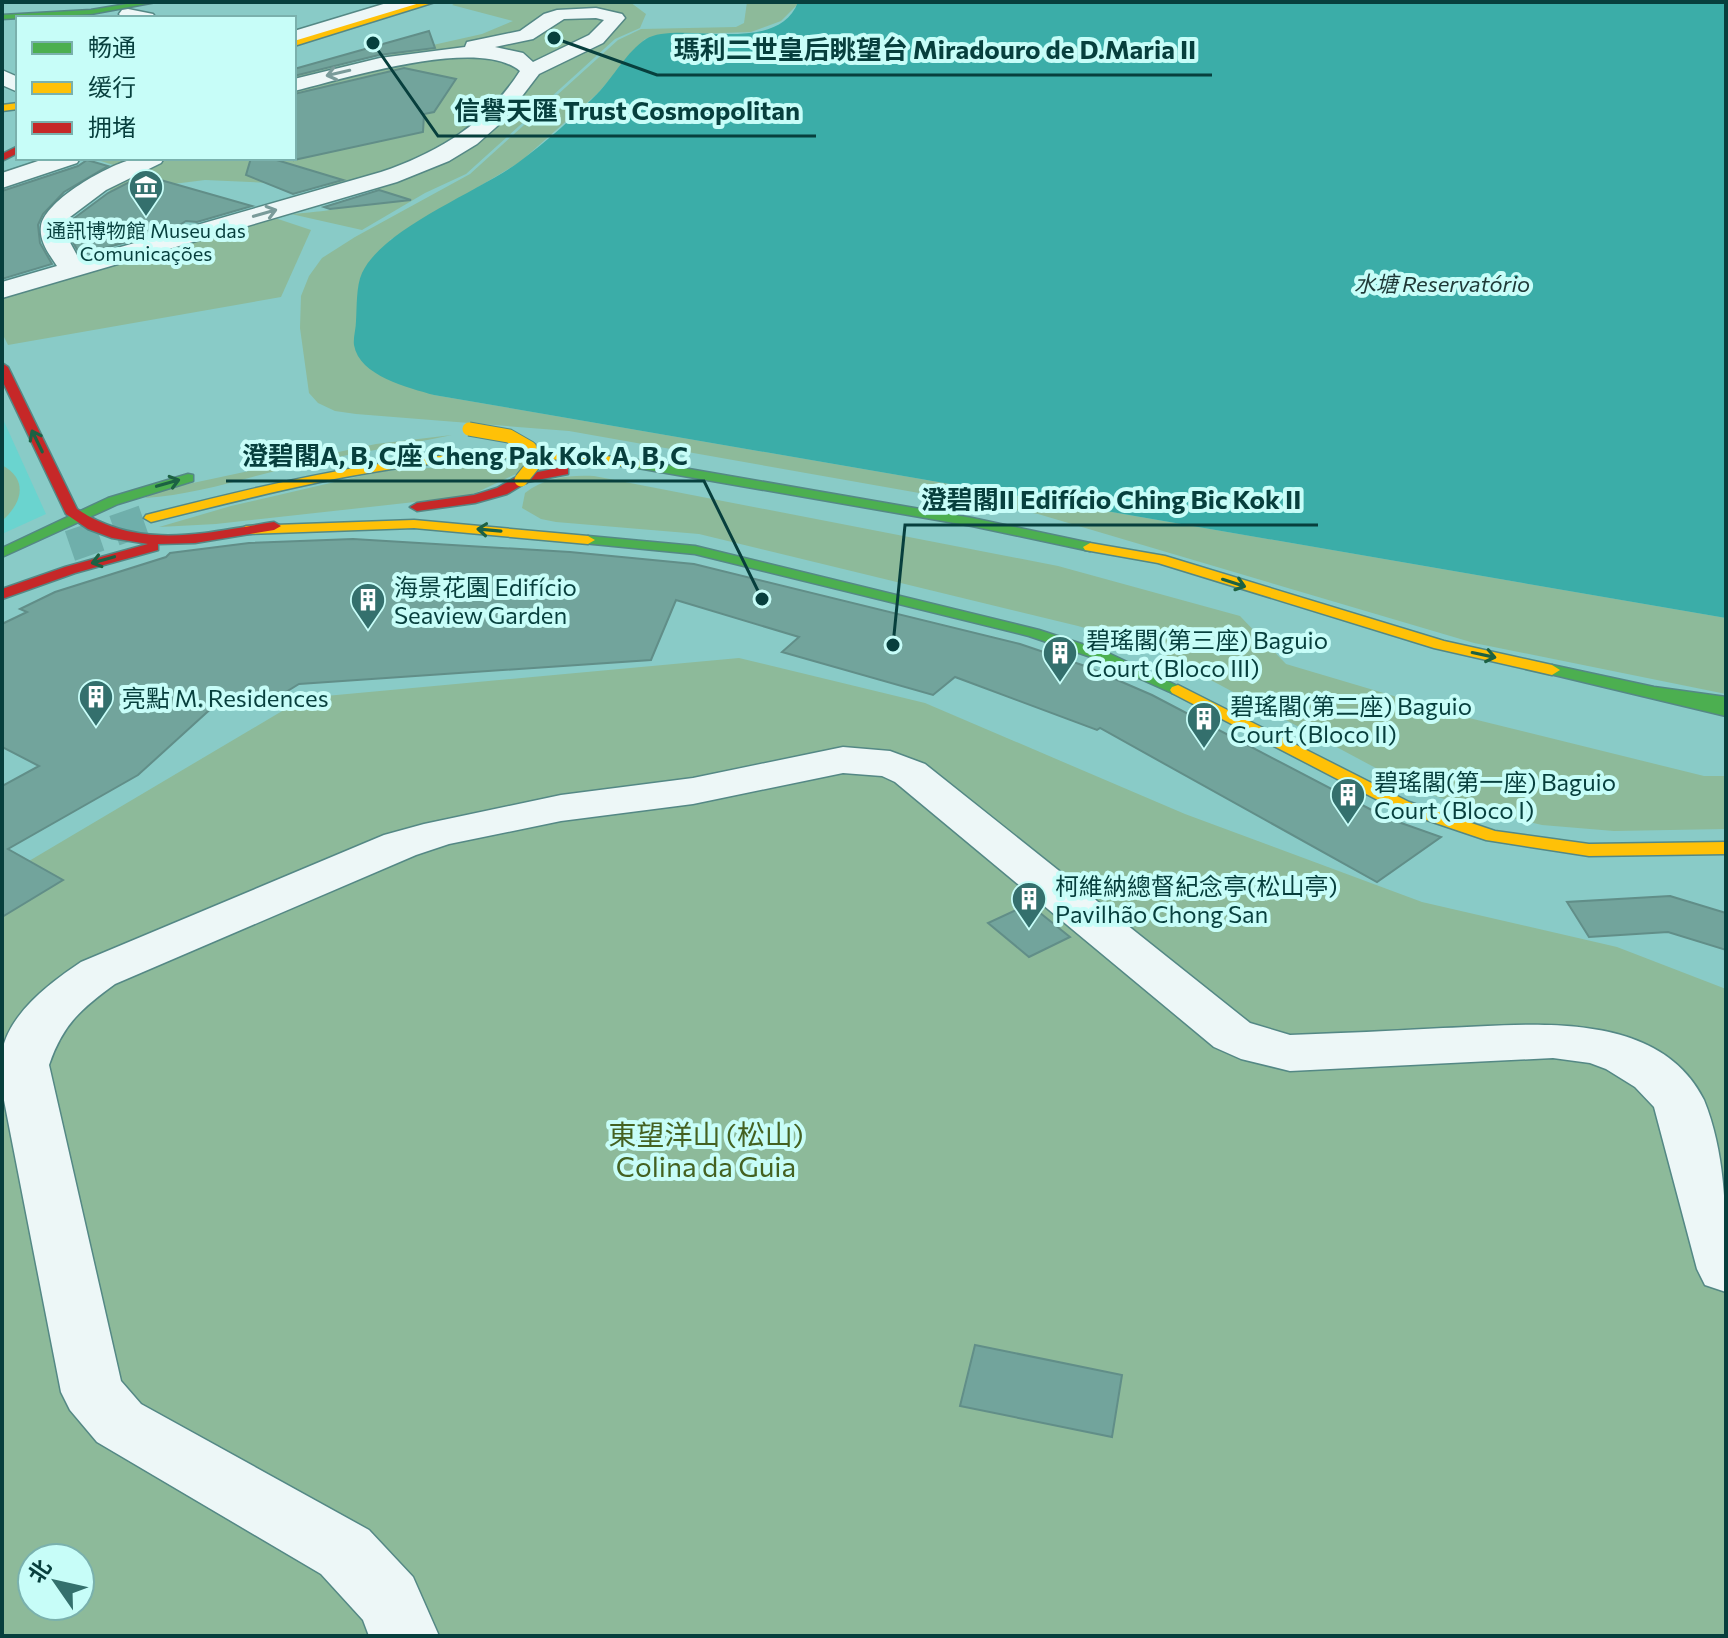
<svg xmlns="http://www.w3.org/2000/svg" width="1728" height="1638" font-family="Commissioner,'Noto Sans SC',sans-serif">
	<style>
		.built { fill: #6ad4cf }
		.green { fill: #8dba9a; fill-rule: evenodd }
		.water { fill: #3bada8 }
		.building { fill: #72a49c; stroke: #618e88; stroke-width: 2 }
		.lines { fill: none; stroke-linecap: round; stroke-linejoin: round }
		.secondary-tunnel { stroke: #6fafab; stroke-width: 31; stroke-dasharray: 31 16; stroke-linecap: butt }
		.street-casing { stroke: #548885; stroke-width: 3 }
		.fast-casing { stroke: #548885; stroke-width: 3 }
		.slow-casing { stroke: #548885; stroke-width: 3 }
		.jam-casing { stroke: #548885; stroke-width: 3 }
		.street { fill: #edf7f7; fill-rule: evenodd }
		.fast { fill: #4caf50; fill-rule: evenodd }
		.slow { fill: #ffc107; fill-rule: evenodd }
		.jam { fill: #c62828; fill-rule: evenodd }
		.slow-bridge-casing { stroke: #548885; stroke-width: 15; stroke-linecap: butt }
		.slow-bridge { stroke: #ffc107; stroke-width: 13 }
		.oneway { stroke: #7a9b9a }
		.oneway2 { stroke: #1c6143 }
		.labels { text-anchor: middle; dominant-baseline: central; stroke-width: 8; stroke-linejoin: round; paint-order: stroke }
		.far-poi-label { font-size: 20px; fill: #073f3d; stroke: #c7fdf8 }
		.far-water-label { font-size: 22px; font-style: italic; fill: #1e3836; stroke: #c7fdf8 }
		.poi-label { font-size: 24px; fill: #073f3d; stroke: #c7fdf8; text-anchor: start }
		.near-park-label { font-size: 28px; fill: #446121; stroke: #c7fdf8 }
		.leader { fill: none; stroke: #073f3d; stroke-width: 3 }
		.callout-dot { fill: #073f3d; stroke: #c7fdf8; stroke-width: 3 }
		.callout-label { font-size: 26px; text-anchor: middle; font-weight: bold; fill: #073f3d; stroke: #c7fdf8; stroke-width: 8; stroke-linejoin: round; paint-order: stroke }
	</style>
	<rect width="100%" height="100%" fill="#89cbc7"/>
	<!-- built -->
	<polygon class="built" points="2,417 46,514 2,534"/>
	<!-- green -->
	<g class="green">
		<path d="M457 2H630L646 14 640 28 615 39 466 174 425 193 362 230 291 214C324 211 355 210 382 192L362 187 205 180 109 192 123 168 91 158H294V70L308 73 482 34 513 21 452 5Z"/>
		<polygon points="747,2 798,4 781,21 751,32 664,35 645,39 598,93 520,162 390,240 388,379 434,395 1726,618 1726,694 1474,643 1038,514 569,431 356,414 335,411 318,403 309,393 300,328 301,296 309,276 322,258 355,237 470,174 618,40 641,29 736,27 744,23"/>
		<polygon points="269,216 311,230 281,297 8,345 2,333 2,293"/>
		<path d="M452 435C400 446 347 454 295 466 245 478 196 495 145 498L160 490 376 444Z"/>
		<polygon points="524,462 520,472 469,496 216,524 159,527 231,506 382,471"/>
		<path d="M2 465C29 480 22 503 2 521Z"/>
		<path d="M594 476 1058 566 1240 616 1286 664 1461 716 1704 776H1726V829L1614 831 1542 825 1477 810 1417 790 1147 646 1078 626 699 534 556 522 541 519 522 508 525 493C545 477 570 475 594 476Z"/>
		<path d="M739 658 925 703 1185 814 1422 902 1617 947 1726 989V1636H2V917L29 861 304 698ZM32 1558H80V1606H32Z"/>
	</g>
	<!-- water -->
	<path class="water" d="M798 2H1726V618L434 395C409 388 359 376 354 345 353 338 356 329 356 321 357 307 356 286 362 273 383 228 478 192 519 162 546 142 574 117 597 94 613 78 627 51 646 39 678 19 777 58 798 2Z"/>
	<!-- building -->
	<g class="building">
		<polygon points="429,31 435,48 379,55 294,76 294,69"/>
		<polygon points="404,68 456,79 434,112 424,114 423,132 294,160 294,94"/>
		<polygon points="251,158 270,158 343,180 293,194 246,175"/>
		<polygon points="87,160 108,166 64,192 43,214 38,225 40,243 52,264 2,279 2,191 78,166"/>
		<polygon points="143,175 252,206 197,222 186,221 173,229 80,255 69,235 73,219 108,193"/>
		<polygon points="379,190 411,200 330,209 324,207"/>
		<polygon points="353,539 570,552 694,564 1020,644 1085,666 1152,695 1387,818 1441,837 1377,882 1100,728 1097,730 955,677 933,695 782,652 799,637 676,600 651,660 299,684 260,708 226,695 138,775 8,849 63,880 2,917 2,786 39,766 2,747 2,624 27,612 20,609 55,592 166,557 170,553 249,543"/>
		<polygon points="1670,896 1726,913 1726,950 1668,932 1589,937 1567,902"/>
		<polygon points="1029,904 1070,937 1029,957 988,923"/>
		<polygon points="975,1345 1122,1375 1112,1437 960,1406"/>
	</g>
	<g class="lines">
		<!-- secondary-tunnel -->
		<polyline class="secondary-tunnel" points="70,546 151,518"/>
		<defs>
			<g id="street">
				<polygon points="390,2 418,2 415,6 294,43 294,31"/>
				<path d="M596 8 622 14 625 18 603 43 539 74 503 121 477 144 449 161 397 182 2 298V282L57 266C49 254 39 241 41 226 46 199 109 165 133 159 143 156 155 158 164 158L161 163 106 190 70 217 66 235 79 259 381 172C439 152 486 124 520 71 479 36 344 79 294 91V79L380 58 465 47 467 42 520 31 544 14 557 10ZM596 18 604 20 589 35 533 62 523 53 495 47 533 39 564 19Z"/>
				<polygon points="128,9 153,14 156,18 122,18 119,14 122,10"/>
				<polygon points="2,70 18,77 18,92 2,85"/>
				<polygon points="47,158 80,158 77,163 2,188 2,173"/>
				<path d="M843 747 890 751 925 764 1250 1023 1290 1035C1341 1033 1392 1031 1443 1028 1526 1025 1658 1007 1704 1100 1728 1159 1726 1228 1726 1292L1705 1285 1697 1269 1654 1107 1635 1087 1606 1069 1590 1063 1553 1058 1290 1071 1241 1059 1214 1047 895 782 882 776 843 773 693 804 561 821 449 844 416 855 115 984C81 1009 63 1024 49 1065L121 1381 141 1404 369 1530 413 1577 439 1636H369L363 1620 321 1574 97 1442 70 1410 61 1392 2 1090C2 1078 0 1064 2 1052 9 1013 51 982 81 962L384 835 424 824 561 795 693 778Z"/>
			</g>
			<g id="fast">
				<polygon points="139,2 156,2 91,14 2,19 2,15 91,10"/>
				<polygon points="637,460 972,518 1090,543 1097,547 1090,551 972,526 632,467 630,464"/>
				<polygon points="188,474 193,475 193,481 118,504 2,557 2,548 108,498"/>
				<polygon points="588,536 695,546 1039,630 1106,652 1186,690 1178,695 1172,693 1094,658 1029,636 695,554 583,543 581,540"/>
				<polygon points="1552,665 1654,687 1726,697 1726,716 1546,673 1544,670"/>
			</g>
			<g id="slow">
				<polygon points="423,2 435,2 294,46 294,41"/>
				<polygon points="18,103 18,109 2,111 2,105"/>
				<path d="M512 450 574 452 637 460 644 464 637 468C595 463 552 457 510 458 387 461 269 493 151 522L144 518 146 515C267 484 386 456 512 450Z"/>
				<polygon points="414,520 588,536 595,540 588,544 414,528 246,534 239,530 246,526"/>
				<polygon points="1090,543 1165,556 1444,641 1552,665 1560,670 1552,675 1434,648 1158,563 1085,550 1083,547"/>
				<polygon points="1178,685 1409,802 1495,831 1589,844 1726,842 1726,854 1589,856 1486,840 1397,810 1172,693 1170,690 1172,687"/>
			</g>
			<g id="jam">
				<polygon points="18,146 18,153 2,161 2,154"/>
				<path d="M2 363 8 367 77 509C140 551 204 533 274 522L281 526 274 530 195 543 158 544V550L75 573 2 599V589L65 567 148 544 112 538 88 529 66 514 2 380Z"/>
				<polygon points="563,467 568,468 568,474 527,482 507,494 475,503 417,511 410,507 417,503 474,495 497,488 518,476"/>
			</g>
		</defs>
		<!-- street casing -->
		<use href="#street" class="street-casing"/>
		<!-- fast casing -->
		<use href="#fast" class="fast-casing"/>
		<!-- slow casing -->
		<use href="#slow" class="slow-casing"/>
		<!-- jam casing -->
		<use href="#jam" class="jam-casing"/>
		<!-- street -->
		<use href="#street" class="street"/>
		<!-- fast -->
		<use href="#fast" class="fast"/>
		<!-- slow -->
		<use href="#slow" class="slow"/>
		<!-- jam -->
		<use href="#jam" class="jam"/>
		<defs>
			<polyline id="slow-bridge" points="469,429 509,436 530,448 533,465 521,480"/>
		</defs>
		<!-- slow-bridge casing -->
		<use href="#slow-bridge" class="slow-bridge-casing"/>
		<!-- slow-bridge -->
		<use href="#slow-bridge" class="slow-bridge"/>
	</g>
	<!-- one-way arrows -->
	<defs><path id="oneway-shaft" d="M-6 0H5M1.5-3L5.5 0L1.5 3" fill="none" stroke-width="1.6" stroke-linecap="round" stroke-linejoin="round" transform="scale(2)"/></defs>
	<g class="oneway">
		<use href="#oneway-shaft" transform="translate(338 73) rotate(167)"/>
		<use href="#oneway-shaft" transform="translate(265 213) rotate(-16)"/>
	</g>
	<g class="oneway2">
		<use href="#oneway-shaft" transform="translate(37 441) rotate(-116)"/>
		<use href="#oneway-shaft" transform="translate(168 483) rotate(-16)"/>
		<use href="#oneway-shaft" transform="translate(489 530) rotate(-175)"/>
		<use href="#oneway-shaft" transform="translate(103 560) rotate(164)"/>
		<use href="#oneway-shaft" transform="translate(1234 583) rotate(18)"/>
		<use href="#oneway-shaft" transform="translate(1484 655) rotate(12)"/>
	</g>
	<!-- icons -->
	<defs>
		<symbol id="museum-pin" viewBox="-11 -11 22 30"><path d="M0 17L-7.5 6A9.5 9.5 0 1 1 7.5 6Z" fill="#34706d" stroke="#c7fdf8"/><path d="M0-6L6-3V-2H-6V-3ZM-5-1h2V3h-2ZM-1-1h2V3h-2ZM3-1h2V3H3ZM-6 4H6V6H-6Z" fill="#fff"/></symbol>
		<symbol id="building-pin" viewBox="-11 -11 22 30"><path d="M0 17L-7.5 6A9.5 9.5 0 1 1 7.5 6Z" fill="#34706d" stroke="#c7fdf8"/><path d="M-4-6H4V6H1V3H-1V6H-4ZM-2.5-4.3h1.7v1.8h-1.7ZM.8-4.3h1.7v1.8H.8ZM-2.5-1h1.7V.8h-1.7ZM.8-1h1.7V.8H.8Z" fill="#fff"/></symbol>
	</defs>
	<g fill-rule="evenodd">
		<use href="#museum-pin" x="126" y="167" width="40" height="54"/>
		<use href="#building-pin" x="348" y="580" width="40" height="54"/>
		<use href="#building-pin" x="1040" y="633" width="40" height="54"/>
		<use href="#building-pin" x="76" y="677" width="40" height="54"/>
		<use href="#building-pin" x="1184" y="699" width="40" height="54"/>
		<use href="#building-pin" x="1328" y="775" width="40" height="54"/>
		<use href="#building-pin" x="1009" y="879" width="40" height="54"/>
	</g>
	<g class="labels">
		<!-- far-poi labels -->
		<g class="far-poi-label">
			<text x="146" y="230">通訊博物館 Museu das<tspan x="146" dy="23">Comunicações</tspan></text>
		</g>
		<!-- far-water labels -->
		<g class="far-water-label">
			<text x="1442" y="283">水塘 Reservatório</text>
		</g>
		<!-- poi labels -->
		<g class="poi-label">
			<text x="394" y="586">海景花園 Edifício<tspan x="394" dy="28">Seaview Garden</tspan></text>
			<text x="1086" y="639">碧瑤閣(第三座) Baguio<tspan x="1086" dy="28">Court (Bloco III)</tspan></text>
			<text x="122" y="697">亮點 M. Residences</text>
			<text x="1230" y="705">碧瑤閣(第二座) Baguio<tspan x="1230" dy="28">Court (Bloco II)</tspan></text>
			<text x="1374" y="781">碧瑤閣(第一座) Baguio<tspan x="1374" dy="28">Court (Bloco I)</tspan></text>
			<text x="1055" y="885">柯維納總督紀念亭(松山亭)<tspan x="1055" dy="28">Pavilhão Chong San</tspan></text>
		</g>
		<!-- near-park labels -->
		<g class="near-park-label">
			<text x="706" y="1134">東望洋山 (松山)<tspan x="706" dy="32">Colina da Guia</tspan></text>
		</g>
	</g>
	<!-- callouts -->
	<path class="leader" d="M554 38L657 75H1212M373 43L438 136H816M762 599L704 481H226M893 645L905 525H1318"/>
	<g class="callout-dot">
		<circle cx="554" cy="38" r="8"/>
		<circle cx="373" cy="43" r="8"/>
		<circle cx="762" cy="599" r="8"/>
		<circle cx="893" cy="645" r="8"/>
	</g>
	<g class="callout-label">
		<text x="935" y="59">瑪利二世皇后眺望台 Miradouro de D.Maria II</text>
		<text x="627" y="120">信譽天匯 Trust Cosmopolitan</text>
		<text x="465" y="465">澄碧閣A, B, C座 Cheng Pak Kok A, B, C</text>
		<text x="1111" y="509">澄碧閣II Edifício Ching Bic Kok II</text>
	</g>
	<!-- border -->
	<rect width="1728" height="1638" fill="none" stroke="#073f3d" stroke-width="8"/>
	<!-- legend -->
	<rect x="16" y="16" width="280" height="144" fill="#c7fdf8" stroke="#7ab1ad" stroke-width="2"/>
	<rect x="32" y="42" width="40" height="12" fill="#4caf50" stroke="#7ab1ad" stroke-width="2"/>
	<text x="88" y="56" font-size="24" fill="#073f3d">畅通</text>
	<rect x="32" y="82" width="40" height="12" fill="#ffc107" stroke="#7ab1ad" stroke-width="2"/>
	<text x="88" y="96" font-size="24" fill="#073f3d">缓行</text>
	<rect x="32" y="122" width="40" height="12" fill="#c62828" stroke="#7ab1ad" stroke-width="2"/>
	<text x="88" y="136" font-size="24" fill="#073f3d">拥堵</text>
	<!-- north arrow -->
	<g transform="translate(56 1582) rotate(304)"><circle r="38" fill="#c7fdf8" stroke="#7ab1ad" stroke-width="2"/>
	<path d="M0-6L14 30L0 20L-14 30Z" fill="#34706d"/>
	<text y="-12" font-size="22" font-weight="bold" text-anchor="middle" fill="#073f3d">北</text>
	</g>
</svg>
